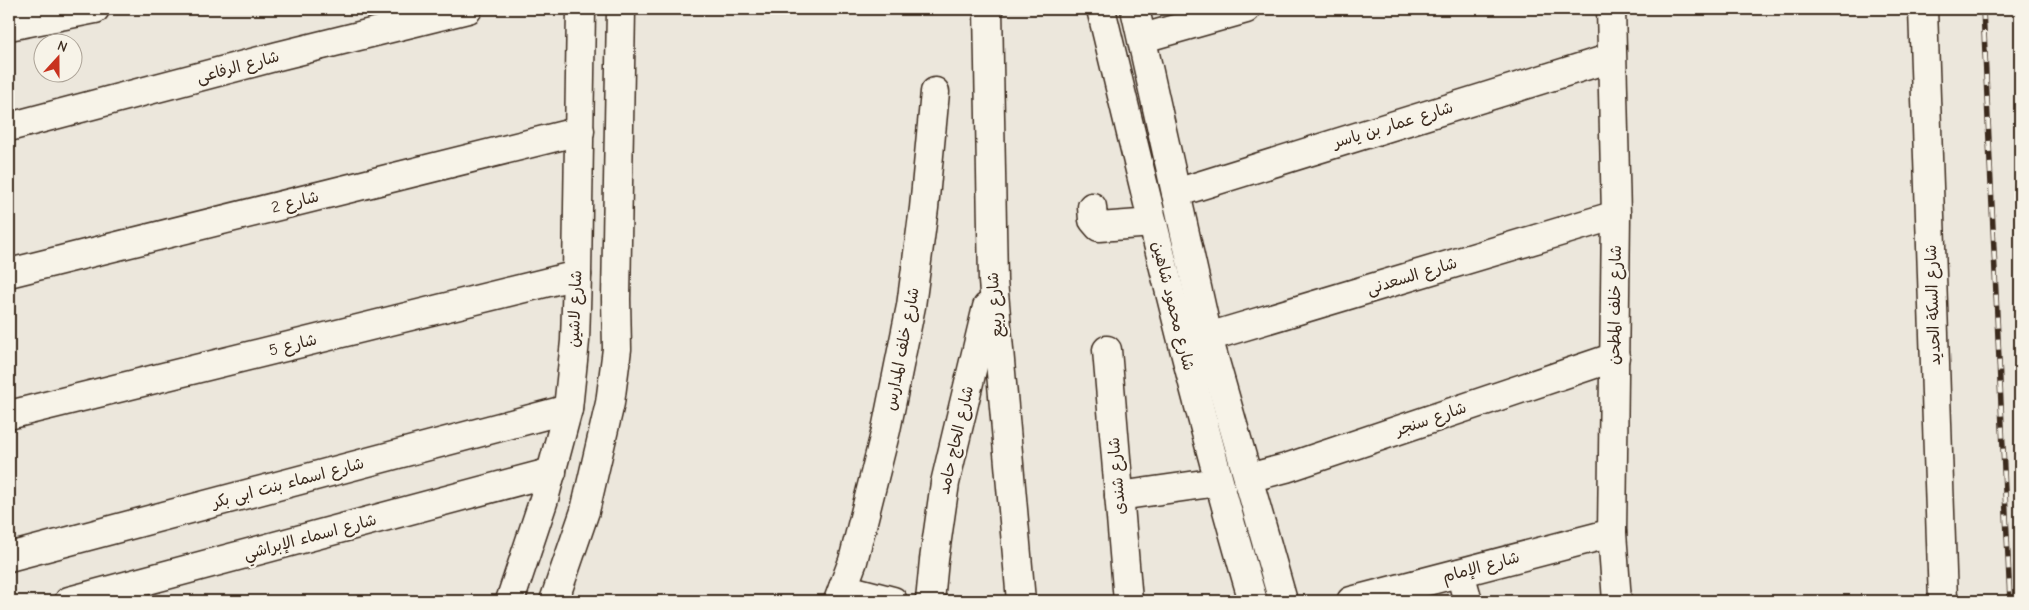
<svg xmlns="http://www.w3.org/2000/svg" width="2029" height="610" font-family="'Comic Neue','Playpen Sans Arabic',sans-serif">
	<style>
		.lines { fill: none; stroke-linecap: round; stroke-linejoin: round }
		.street-casing { stroke: #3b2a1e; stroke-width: 31 }
		.secondary-casing { stroke: #3b2a1e; stroke-width: 31 }
		.street { stroke: #f7f3e8; stroke-width: 28 }
		.secondary { stroke: #f7f3e8; stroke-width: 28 }
		.rail-casing { stroke: #3b2a1e; stroke-width: 5.5 }
		.rail { stroke: #f7f3e8; stroke-width: 4; stroke-dasharray: 11; stroke-linecap: butt }
		.labels { text-anchor: middle; dominant-baseline: central; stroke-width: 5; stroke-linejoin: round; paint-order: stroke }
		.street-label { font-size: 16px; fill: #3b2a1e; stroke: #f7f3e8 }
	</style>
	<rect width="100%" height="100%" fill="#ece7dc"/>
	<filter id="ink" filterUnits="userSpaceOnUse"><feTurbulence type="fractalNoise" baseFrequency=".02" numOctaves="2"/><feDisplacementMap in="SourceGraphic" scale="10" xChannelSelector="R" yChannelSelector="G"/><feConvolveMatrix kernelMatrix="1 2 1 2 8 2 1 2 1" color-interpolation-filters="sRGB"/></filter>
	<g filter="url(#ink)">
		<g class="lines">
			<defs>
				<g id="street">
					<polyline points="988,9 993,281 1021,601"/>
					<polyline points="1611,9 1616,215 1612,533 1617,601"/>
					<polyline points="9,26 95,9"/>
					<polyline points="1143,38 1246,9"/>
					<polyline points="9,127 278,56 468,9"/>
					<polyline points="1176,193 1611,58"/>
					<polyline points="1092,207 1093,220 1099,227 1153,223"/>
					<polyline points="9,273 580,131"/>
					<polyline points="1208,337 1616,215"/>
					<polyline points="1107,350 1128,601"/>
					<polyline points="9,415 577,275"/>
					<polyline points="1248,478 1286,468 1615,357"/>
					<polyline points="1119,496 1218,482"/>
					<polyline points="9,557 568,409"/>
					<polyline points="1460,573 1468,601"/>
					<polyline points="843,588 893,601"/>
					<polyline points="69,601 552,472"/>
					<polyline points="510,601 544,499 568,409 575,341 577,275 581,9"/>
					<polyline points="554,601 585,511 610,403 617,349 616,299 621,9"/>
					<polyline points="838,601 853,561 886,430 911,306 924,208 935,92"/>
					<polyline points="930,601 934,560 945,483 987,307"/>
					<polyline points="1351,601 1612,533"/>
				</g>
				<g id="secondary">
					<path d="M1101 9C1149 207 1195 405 1253 601"/>
					<polyline points="1135,9 1208,337 1283,601"/>
					<polyline points="1923,9 1943,601"/>
				</g>
			</defs>
			<!-- street casing -->
			<use href="#street" class="street-casing"/>
			<!-- secondary casing -->
			<use href="#secondary" class="secondary-casing"/>
			<!-- street -->
			<use href="#street" class="street"/>
			<!-- secondary -->
			<use href="#secondary" class="secondary"/>
			<defs>
				<polyline id="rail" points="1983,9 2010,601"/>
			</defs>
			<!-- rail casing -->
			<use href="#rail" class="rail-casing"/>
			<!-- rail -->
			<use href="#rail" class="rail"/>
		</g>
	</g>
	<g class="labels">
		<!-- street labels -->
		<g class="street-label">
			<text transform="translate(238 67) rotate(-15)">شارع الرفاعى</text>
			<text transform="translate(1393 125) rotate(-17)">شارع عمار بن ياسر</text>
			<text transform="translate(295 202) rotate(-14)">شارع 2</text>
			<text transform="translate(1412 276) rotate(-17)">شارع السعدنى</text>
			<text transform="translate(995 305) rotate(-94)">شارع ربيع</text>
			<text transform="translate(1615 305) rotate(-89)">شارع خلف المطحن</text>
			<text transform="translate(1933 305) rotate(-92)">شارع السكة الحديد</text>
			<text transform="translate(1173 306) rotate(76)">شارع محمود شاهين</text>
			<text transform="translate(575 309) rotate(-88)">شارع لاشين</text>
			<text transform="translate(293 345) rotate(-14)">شارع 5</text>
			<text transform="translate(902 349) rotate(-79)">شارع خلف المدارس</text>
			<text transform="translate(1431 419) rotate(-19)">شارع سنجر</text>
			<text transform="translate(956 440) rotate(-77)">شارع الحاج حامد</text>
			<text transform="translate(1117 476) rotate(-95)">شارع شندى</text>
			<text transform="translate(288 483) rotate(-15)">شارع اسماء بنت ابى بكر</text>
			<text transform="translate(310 537) rotate(-15)">شارع اسماء الإبراشي</text>
			<text transform="translate(1481 567) rotate(-15)">شارع الإمام</text>
		</g>
	</g>
	<!-- margin -->
	<rect width="2029" height="610" fill="none" stroke="#f7f3e8" stroke-width="30"/>
	<rect x="15" y="15" width="1999" height="580" fill="none" stroke="#3b2a1e" stroke-width="2" filter="url(#ink)"/>
	<!-- north arrow -->
	<g transform="translate(58 58) rotate(21)"><circle r="24" fill="#f7f3e8" stroke="#aca397"/>
	<path d="M0-4L9 19L0 12L-9 19Z" fill="#c8321e"/>
	<text y="-8" font-size="14" font-weight="bold" text-anchor="middle" fill="#3b2a1e">N</text>
	</g>
</svg>
